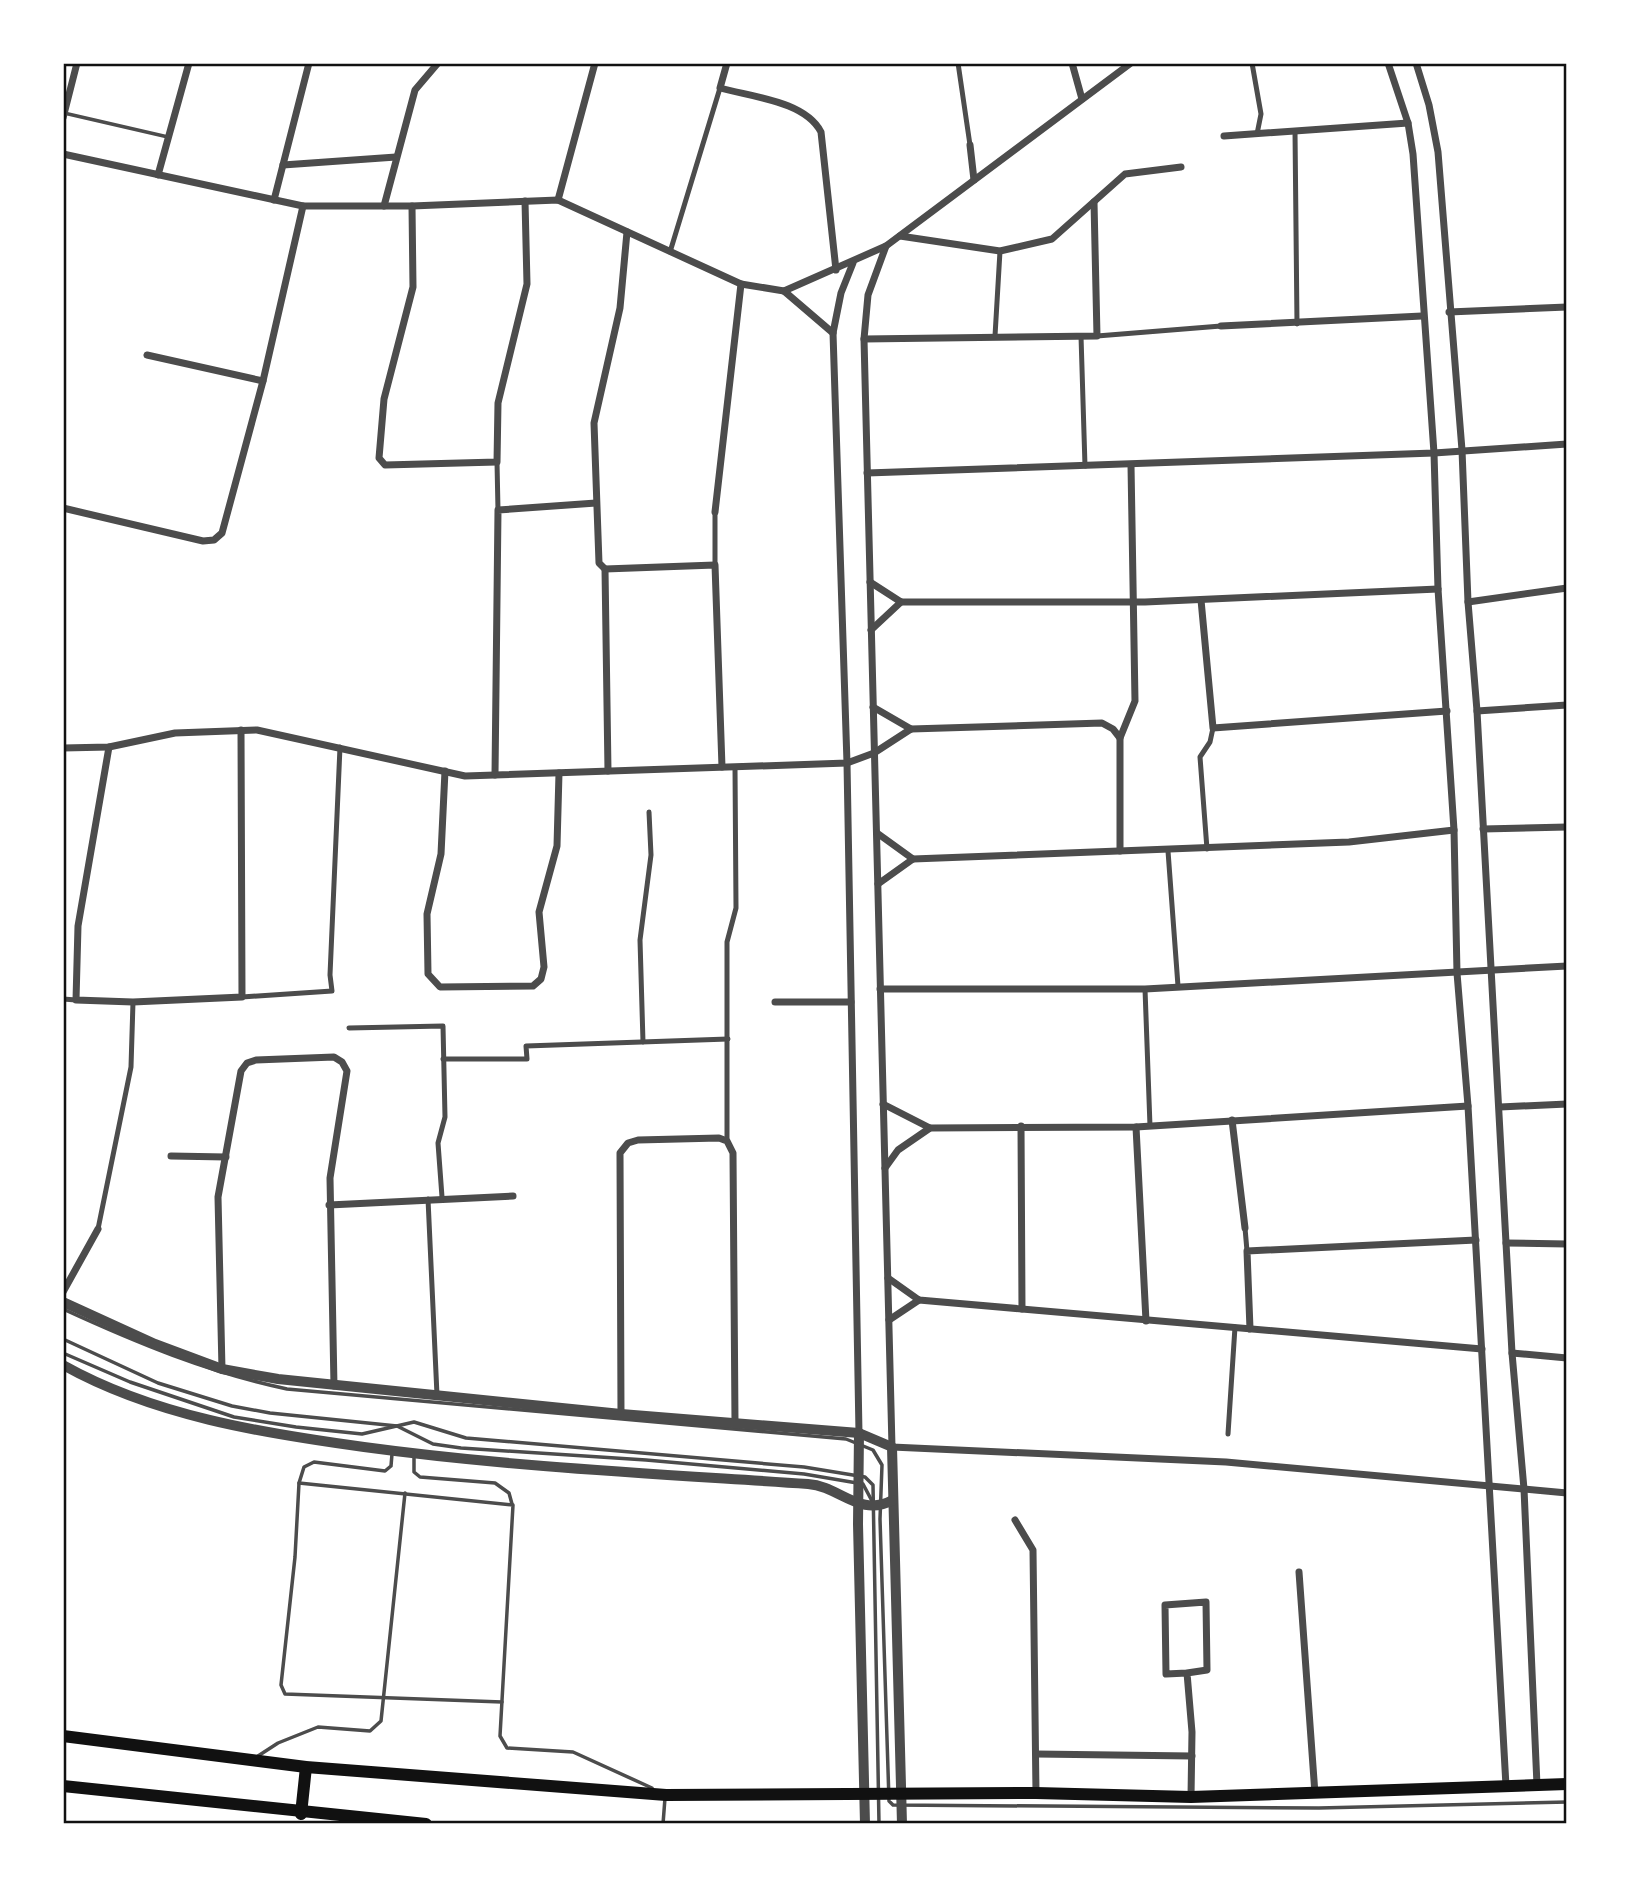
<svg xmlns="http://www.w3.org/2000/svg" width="1630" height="1887" font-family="Lato,sans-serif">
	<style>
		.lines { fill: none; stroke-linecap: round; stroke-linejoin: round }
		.service { stroke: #4c4c4c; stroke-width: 3.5 }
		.pedestrian { stroke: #4c4c4c; stroke-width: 5 }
		.minor { stroke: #4c4c4c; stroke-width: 7 }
		.tertiary { stroke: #4c4c4c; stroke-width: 10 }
		.primary { stroke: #111; stroke-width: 12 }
		.neatline { fill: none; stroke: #111; stroke-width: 2.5 }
	</style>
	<rect width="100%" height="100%" fill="#fff"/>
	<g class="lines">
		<!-- service -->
		<g class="service">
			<polyline points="64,113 168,137"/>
			<path d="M63 1309C137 1343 207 1372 287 1389L846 1439 873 1450 882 1465 880 1519 889 1801 893 1805 1319 1808 1567 1802"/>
			<polyline points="63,1339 158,1383 232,1406 270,1413 397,1426 433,1444 461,1448 646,1460 804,1474 863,1484 872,1501"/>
			<polyline points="63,1353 130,1382 234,1417 296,1427 362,1434 414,1422 466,1438 804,1467 865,1477 873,1485 879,1824"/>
			<polyline points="392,1454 391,1466 385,1471 314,1462 304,1467 299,1483 295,1557 281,1685 285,1694 502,1702"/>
			<polyline points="414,1456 414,1472 420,1477 495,1483 509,1493 512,1504"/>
			<polyline points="299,1483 513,1505 500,1736 507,1748 573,1752 652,1788"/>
			<polyline points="258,1756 278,1743 318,1727 370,1731 381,1721 405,1493"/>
			<polyline points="663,1824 665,1798"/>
		</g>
		<!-- pedestrian -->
		<g class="pedestrian">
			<polyline points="958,63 970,145"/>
			<polyline points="1252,63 1261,114 1257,134"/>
			<polyline points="1295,131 1297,324"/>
			<polyline points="670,252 720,88"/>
			<polyline points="995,336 1000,251"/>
			<polyline points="1081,336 1085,466"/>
			<polyline points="1097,336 1221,326"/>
			<polyline points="497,462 498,510"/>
			<polyline points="715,565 715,512"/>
			<polyline points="1207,849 1200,757 1210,742 1213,728"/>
			<polyline points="1168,851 1178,986"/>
			<polyline points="1145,989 1150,1126"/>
			<polyline points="242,997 332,991 330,975 340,747"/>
			<polyline points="63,999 76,1000"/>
			<polyline points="349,1028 443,1026 445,1117 438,1143 442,1197"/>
			<polyline points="643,1042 640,940 651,855 649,812"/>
			<polyline points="443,1059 527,1059 526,1046 728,1039"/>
			<polyline points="727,1141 727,942 736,908 735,767"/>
			<polyline points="428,1199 437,1395"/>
			<polyline points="1245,1228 1247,1251"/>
			<polyline points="98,1229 131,1067 133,1002"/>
			<polyline points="1228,1434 1235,1327"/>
		</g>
		<!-- minor -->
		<g class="minor">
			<path d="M727 63 720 88C752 97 805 101 821 132L836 270"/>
			<polyline points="1072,63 1082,99"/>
			<polyline points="1388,63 1408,123 1413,154 1434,453 1438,589 1454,830 1457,973 1468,1106 1506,1786"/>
			<polyline points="1416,63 1429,105 1438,152 1462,450 1468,602 1477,711 1512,1353 1524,1489 1537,1785"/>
			<polyline points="63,118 77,63"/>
			<polyline points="1224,136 1408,123"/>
			<polyline points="970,145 974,180"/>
			<polyline points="63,154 303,206 412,206 558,200 741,284 784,291 833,333"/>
			<polyline points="283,165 396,157"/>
			<polyline points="158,175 189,63"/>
			<polyline points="274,200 309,63"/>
			<polyline points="558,200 595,63"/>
			<polyline points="384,206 415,90 438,63"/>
			<polyline points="412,206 413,287 384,399 379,458 385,465 497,462 498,403 527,284 525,201"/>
			<polyline points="900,236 1000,251 1052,239 1125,174 1181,167"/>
			<polyline points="886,246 868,295 864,339 892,1447 1226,1462 1567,1493"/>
			<polyline points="853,263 841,293 833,333 847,763 859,1433"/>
			<polyline points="784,291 886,246 1131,63"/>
			<polyline points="1449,312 1567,307"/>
			<polyline points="1221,326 1422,316"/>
			<polyline points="864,339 1097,336 1094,202"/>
			<polyline points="147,355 263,381"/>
			<polyline points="867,473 1434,453 1567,444"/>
			<polyline points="63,508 203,541 214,540 222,533 263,381 303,206"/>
			<polyline points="715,512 741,284"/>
			<polyline points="605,569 715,565 722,767"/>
			<polyline points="870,582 901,602 1145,602 1438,589"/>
			<polyline points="1201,600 1213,728 1447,711"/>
			<polyline points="1468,602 1567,588"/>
			<polyline points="871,630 901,602"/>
			<polyline points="873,707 911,729"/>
			<polyline points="1477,711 1567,705"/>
			<polyline points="1120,738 1135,701 1131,465"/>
			<polyline points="109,747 78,926 76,1000 133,1002 242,997 241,730"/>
			<polyline points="63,748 109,747 175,733 257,730 465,776 847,763 874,753 911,729 1102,723 1113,729 1120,738 1120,851"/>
			<polyline points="445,771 441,854 427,914 428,974 440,987 533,986 541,979 544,967 539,912 557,846 559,773"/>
			<polyline points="608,771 605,569 599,563 594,423 620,308 627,232"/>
			<polyline points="495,775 498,510 596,503"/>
			<polyline points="1483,829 1567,827"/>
			<polyline points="877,833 913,859"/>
			<polyline points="878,884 913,859 1349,842 1454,830"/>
			<polyline points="880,989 1145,989 1567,966"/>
			<polyline points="775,1002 851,1002"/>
			<polyline points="883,1104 930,1128"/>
			<polyline points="1500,1107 1567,1104"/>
			<polyline points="1232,1120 1245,1228"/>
			<polyline points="1021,1126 1022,1309"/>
			<polyline points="1136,1127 1146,1321"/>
			<polyline points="171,1156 226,1157"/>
			<polyline points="885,1168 898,1150 930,1128 1136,1127 1468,1106"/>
			<polyline points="329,1205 513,1196"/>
			<polyline points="1506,1243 1567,1244"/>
			<polyline points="888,1278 919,1300 1482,1349"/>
			<polyline points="63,1292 98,1229"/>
			<polyline points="889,1320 919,1300"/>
			<polyline points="1250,1329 1247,1251 1476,1240"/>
			<polyline points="1512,1353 1567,1358"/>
			<polyline points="222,1369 218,1197 241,1071 247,1063 256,1060 334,1057 342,1062 347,1071 330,1178 334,1386"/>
			<polyline points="621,1414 620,1153 628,1143 638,1140 719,1138 727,1141 733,1153 735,1422"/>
			<polyline points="1015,1520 1033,1550 1036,1793"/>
			<polyline points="1299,1572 1315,1794"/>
			<polyline points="1187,1673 1166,1674 1165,1605 1206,1602 1207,1670 1187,1673 1192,1732 1191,1797"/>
			<polyline points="1036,1754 1192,1756"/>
		</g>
		<!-- tertiary -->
		<g class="tertiary">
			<polyline points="63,1302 155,1344 222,1369 278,1379 621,1414 859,1433 892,1447 902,1824"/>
			<path d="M63 1365C154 1416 262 1433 364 1447 511 1467 660 1474 808 1484 840 1486 859 1518 893 1500"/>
			<polyline points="859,1433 858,1524 865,1824"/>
		</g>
		<!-- primary -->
		<g class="primary">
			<polyline points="63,1736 306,1767 666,1795 1036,1793 1191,1797 1567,1784"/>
			<polyline points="63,1786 426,1824"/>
			<polyline points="301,1814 306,1767"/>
		</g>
	</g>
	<!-- border -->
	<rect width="1630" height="1887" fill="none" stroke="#ffffff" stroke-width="130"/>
	<rect x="65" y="65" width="1500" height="1757" class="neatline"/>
</svg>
